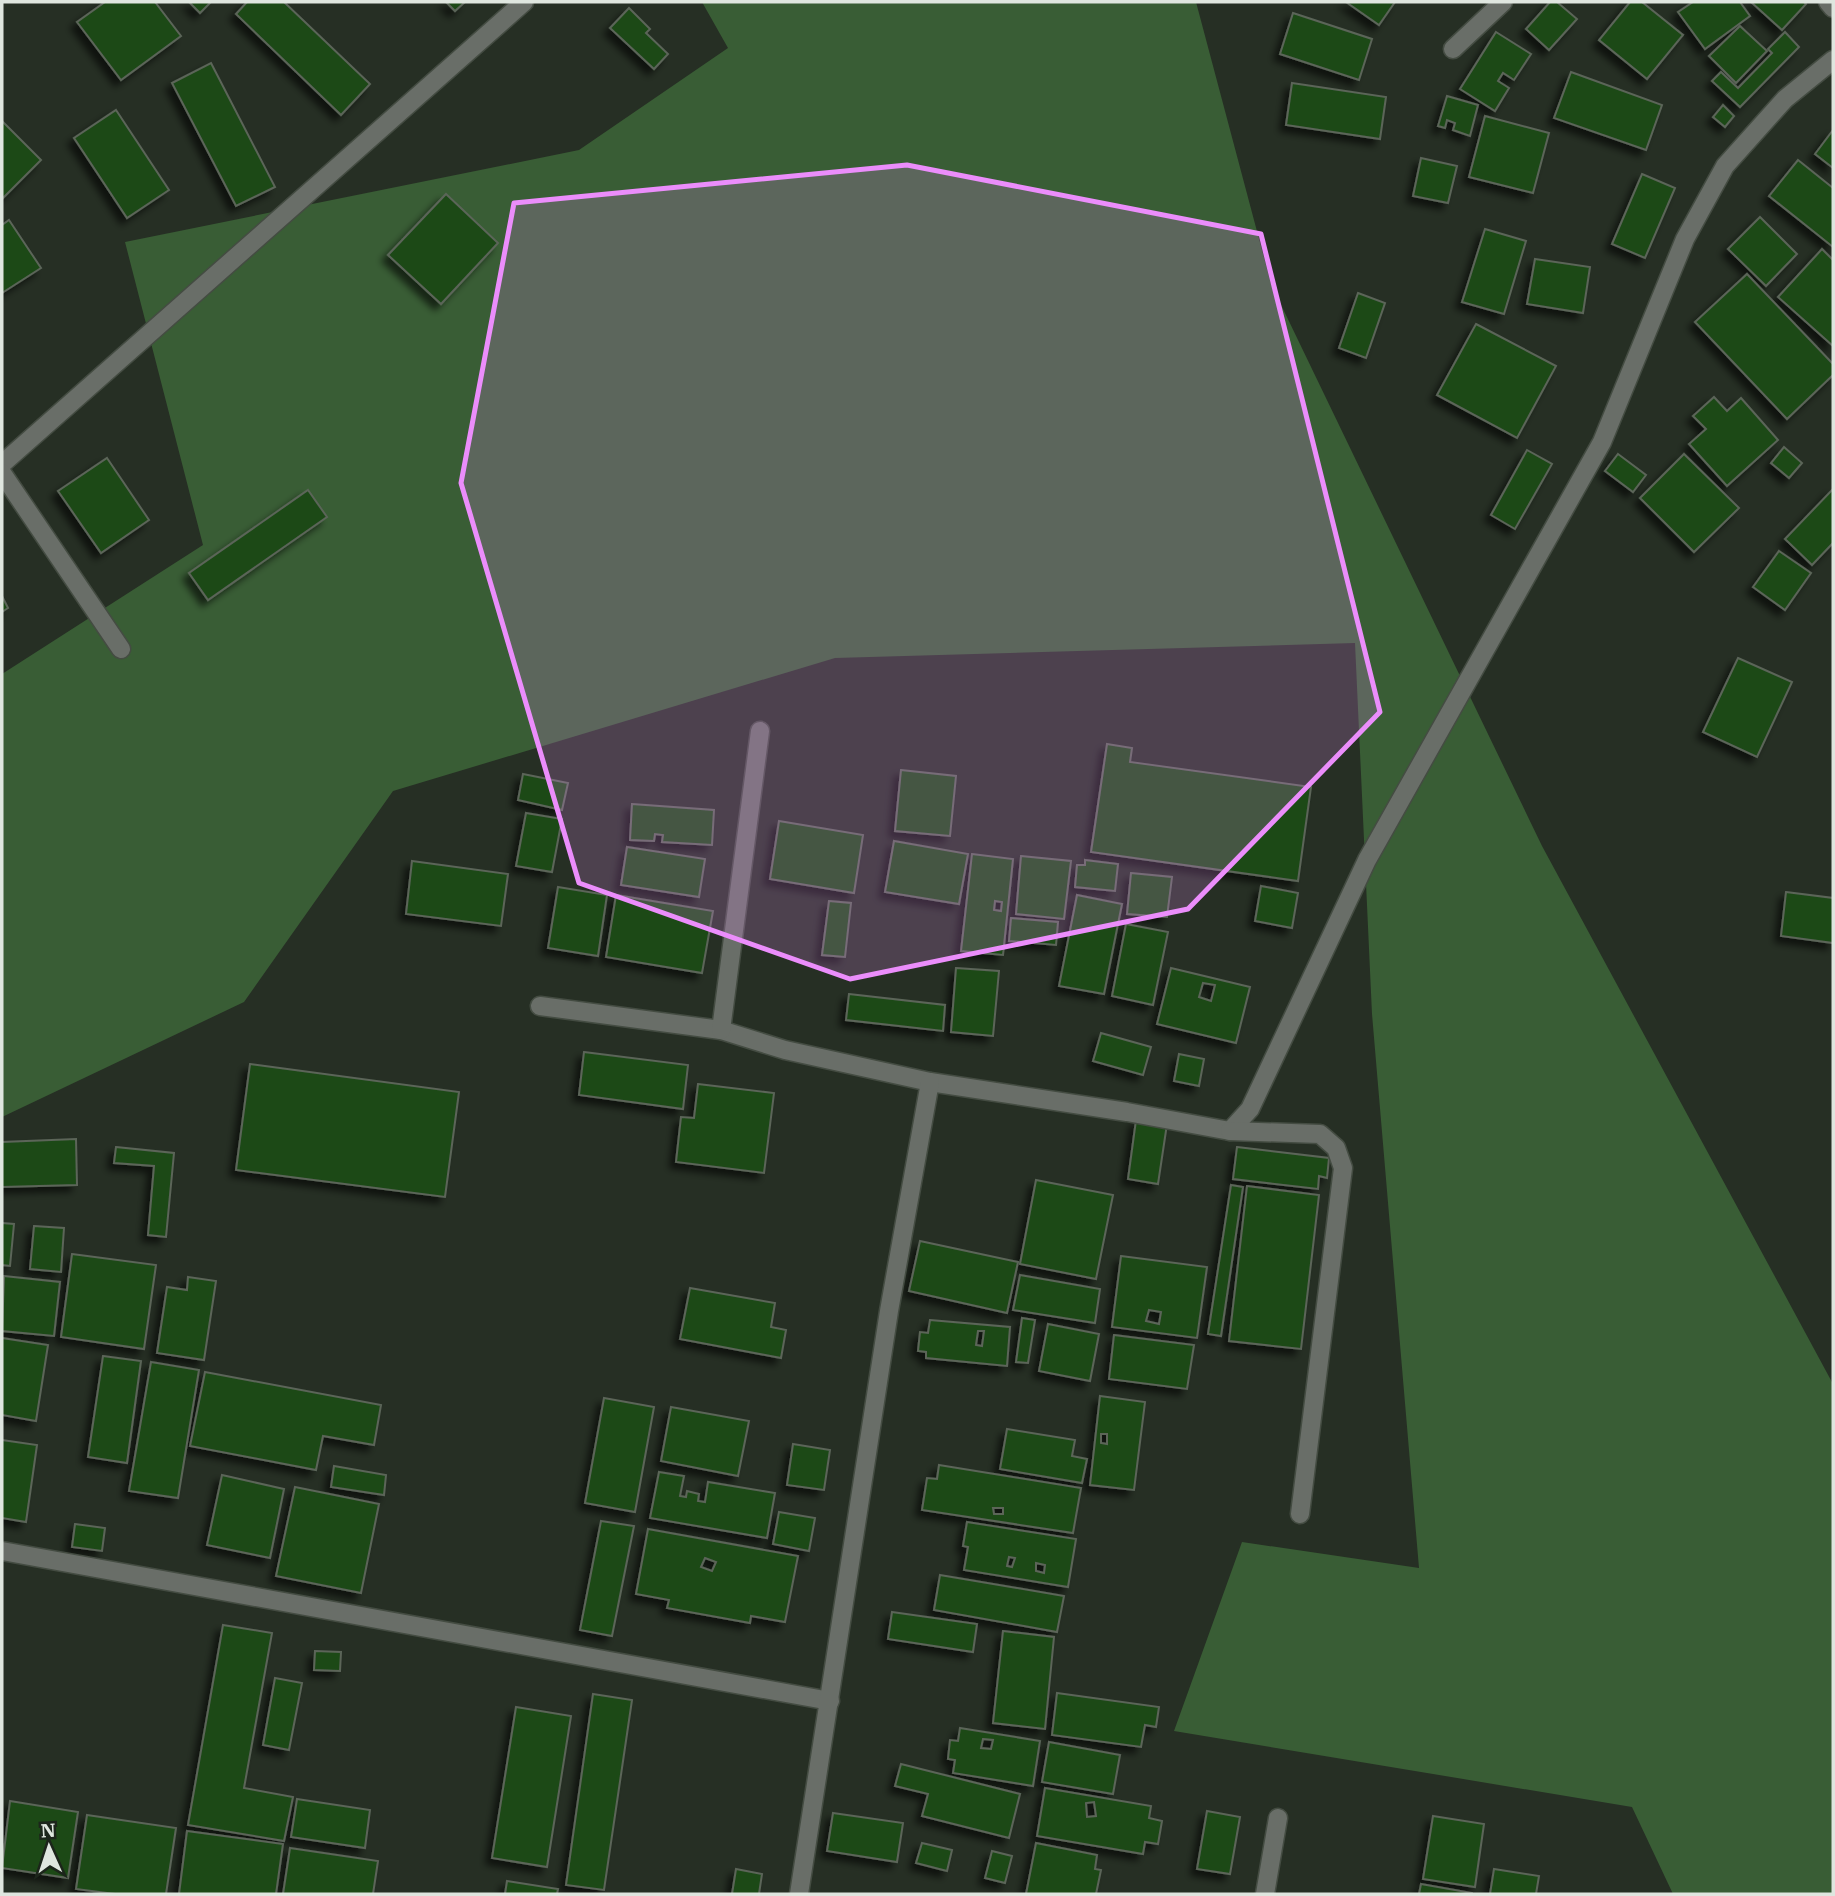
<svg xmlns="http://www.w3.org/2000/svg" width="1835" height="1896" font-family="'IBM Plex Serif',serif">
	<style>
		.green { fill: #395d35 }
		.building { fill: #1d4918; stroke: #5b6559; stroke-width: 2; fill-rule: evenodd; filter: url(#shadow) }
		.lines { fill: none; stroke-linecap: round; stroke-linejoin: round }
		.minor-casing { stroke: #444c42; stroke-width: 21 }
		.minor { stroke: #696e68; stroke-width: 18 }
		.marked { fill: #eb8dfb; fill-opacity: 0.2; stroke: #eb8dfb; stroke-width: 5; stroke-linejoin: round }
	</style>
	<defs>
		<filter id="shadow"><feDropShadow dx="-6" dy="6" stdDeviation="3.5" flood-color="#0009"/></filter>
	</defs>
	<rect width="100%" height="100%" fill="#262f24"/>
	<!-- green -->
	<polygon class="green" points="702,2 1196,2 1271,284 1542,846 1833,1384 1833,1894 1673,1894 1632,1807 1174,1731 1242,1542 1419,1568 1372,1014 1355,643 835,658 393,791 244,1002 2,1117 2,674 203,545 125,242 579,150 728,48"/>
	<!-- building -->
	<g class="building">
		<polygon points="105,2 155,2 181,36 121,80 77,22"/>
		<polygon points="189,2 211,2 200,13"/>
		<polygon points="247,2 284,2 370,84 341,115 236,14"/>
		<polygon points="446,2 465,2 455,11"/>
		<polygon points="1346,2 1395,2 1379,25"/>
		<polygon points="1550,2 1557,2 1577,19 1549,50 1526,29"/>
		<polygon points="1630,2 1642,2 1683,35 1647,79 1599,40"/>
		<polygon points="1693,2 1740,2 1750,16 1705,49 1678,12"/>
		<polygon points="1751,2 1804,2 1806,4 1782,30"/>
		<polygon points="629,8 650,29 646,33 668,54 654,69 610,28"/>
		<polygon points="1293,13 1372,39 1359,80 1280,54"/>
		<polygon points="1740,26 1767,51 1736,83 1709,56"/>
		<polygon points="1496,32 1531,54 1514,80 1503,73 1498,81 1509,88 1495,111 1460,89"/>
		<polygon points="1785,32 1799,47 1740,107 1712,81 1721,72 1738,88 1772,53 1768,49"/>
		<polygon points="211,63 275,187 236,206 172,83"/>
		<polygon points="1571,72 1662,105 1646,150 1554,118"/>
		<polygon points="1292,83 1386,97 1380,139 1286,125"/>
		<polygon points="1447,96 1478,105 1470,136 1453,130 1455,123 1447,120 1445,128 1438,126"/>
		<polygon points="1723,105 1734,116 1725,127 1713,117"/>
		<polygon points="116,110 169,190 127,218 74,138"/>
		<polygon points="1485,116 1549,133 1533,193 1469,177"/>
		<polygon points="2,121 41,160 2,199"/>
		<polygon points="1833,130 1833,168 1815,154"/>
		<polygon points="1421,158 1457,166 1448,203 1413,196"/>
		<polygon points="1798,160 1833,188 1833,247 1769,196"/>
		<polygon points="1642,174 1675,188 1645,258 1612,244"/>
		<polygon points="446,194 498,243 441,304 388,255"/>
		<polygon points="1760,217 1797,254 1766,286 1728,249"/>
		<polygon points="9,220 41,268 2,293 2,225"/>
		<polygon points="1485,229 1526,241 1504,314 1462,302"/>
		<polygon points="1822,249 1833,260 1833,346 1778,297"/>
		<polygon points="1535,259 1590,267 1583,313 1527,304"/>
		<polygon points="1747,274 1833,364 1833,375 1787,419 1695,322"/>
		<polygon points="1358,293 1385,303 1366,358 1339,348"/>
		<polygon points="1476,324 1556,366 1517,438 1437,395"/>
		<polygon points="1714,397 1727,411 1741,398 1778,440 1727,486 1689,444 1706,429 1693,416"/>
		<polygon points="1784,447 1802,463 1789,478 1771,463"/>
		<polygon points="1527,450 1552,464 1515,529 1491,515"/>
		<polygon points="1618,454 1646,475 1633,492 1605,471"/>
		<polygon points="1684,454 1739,508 1694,552 1640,498"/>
		<polygon points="107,458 149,520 101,553 58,491"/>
		<polygon points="1833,489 1833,543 1812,565 1785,539"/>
		<polygon points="308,490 327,517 208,600 189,573"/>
		<polygon points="1779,551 1811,573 1785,610 1753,587"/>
		<polygon points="2,596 8,608 2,612"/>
		<polygon points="1738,658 1792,682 1757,757 1703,732"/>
		<polygon points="1107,744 1132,748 1130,762 1311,787 1298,881 1091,852"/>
		<polygon points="901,770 956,776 950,836 895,831"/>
		<polygon points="523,774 568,783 562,810 518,800"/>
		<polygon points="632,804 714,810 712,845 662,842 663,835 655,834 654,841 630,840"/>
		<polygon points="526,813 562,819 552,872 516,866"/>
		<polygon points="779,821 863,835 854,893 770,879"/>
		<polygon points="894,841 968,854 959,904 885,892"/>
		<polygon points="627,847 705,859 699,897 621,885"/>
		<path d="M972 854 1013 859 1003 955 961 951ZM995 901 1002 902 1001 911 994 910Z"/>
		<polygon points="1021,856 1071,861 1064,919 1016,914"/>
		<polygon points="1085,860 1118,864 1115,891 1075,887 1077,865 1085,865"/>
		<polygon points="412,861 508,874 501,926 406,914"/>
		<polygon points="1131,873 1172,877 1167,917 1127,914"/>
		<polygon points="1261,886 1298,893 1292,928 1255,921"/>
		<polygon points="558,887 607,895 598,956 548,948"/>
		<polygon points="1786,892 1833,898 1833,943 1781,936"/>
		<polygon points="616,895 713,911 702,973 606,957"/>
		<polygon points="1077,895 1122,904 1104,994 1059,986"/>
		<polygon points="829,901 851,903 845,957 822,955"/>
		<polygon points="1011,918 1058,922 1056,945 1009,941"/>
		<polygon points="1126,924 1168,932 1153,1005 1112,996"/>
		<polygon points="956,968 999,971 993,1036 951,1032"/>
		<path d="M1171 968 1250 987 1236 1043 1157 1024ZM1203 983 1215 985 1211 1001 1199 997Z"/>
		<polygon points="849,994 945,1005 943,1031 846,1020"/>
		<polygon points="1101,1033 1151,1047 1143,1075 1093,1061"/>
		<polygon points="584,1052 688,1065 683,1109 579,1095"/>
		<polygon points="1179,1054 1204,1059 1199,1086 1174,1081"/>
		<polygon points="250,1064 459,1092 445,1197 236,1170"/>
		<polygon points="698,1084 774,1093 764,1173 676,1162 681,1117 694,1118"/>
		<polygon points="1136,1120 1167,1124 1158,1184 1128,1179"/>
		<polygon points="76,1139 77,1185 2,1187 2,1142"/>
		<polygon points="116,1147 174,1153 166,1237 148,1235 154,1166 114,1163"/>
		<polygon points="1237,1147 1329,1158 1327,1178 1319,1176 1318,1189 1233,1179"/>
		<polygon points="1036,1180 1113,1195 1096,1279 1020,1264"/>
		<polygon points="1231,1185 1243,1187 1221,1336 1208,1334"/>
		<polygon points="1247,1186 1319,1195 1301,1349 1229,1341"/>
		<polygon points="2,1223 14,1224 10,1266 2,1265"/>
		<polygon points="34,1226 64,1228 61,1272 30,1269"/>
		<polygon points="920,1241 1018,1262 1007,1313 909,1291"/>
		<polygon points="72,1254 156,1265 144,1349 61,1337"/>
		<path d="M1121 1256 1207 1267 1197 1338 1112 1327ZM1149 1310 1161 1312 1159 1324 1146 1321Z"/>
		<polygon points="1020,1275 1100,1289 1095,1323 1013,1310"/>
		<polygon points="4,1276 60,1282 54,1336 2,1331"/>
		<polygon points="188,1277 216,1281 204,1360 157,1353 167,1287 187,1290"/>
		<polygon points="690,1288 775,1303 771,1327 786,1330 781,1358 680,1339"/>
		<polygon points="1022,1318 1035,1320 1028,1363 1016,1362"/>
		<path d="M930 1320 1010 1327 1007 1366 926 1358V1352L918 1351 920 1332 928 1333ZM978 1331H984L982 1346 976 1345Z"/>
		<polygon points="1048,1324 1099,1334 1090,1381 1039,1371"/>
		<polygon points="1114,1335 1194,1345 1187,1389 1109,1379"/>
		<polygon points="2,1338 48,1345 36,1421 2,1415"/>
		<polygon points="103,1356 141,1361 127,1463 88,1457"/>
		<polygon points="151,1362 199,1370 178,1498 129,1491"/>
		<polygon points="205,1372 381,1405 374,1445 323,1436 316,1470 190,1446"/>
		<path d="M1100 1396 1145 1402 1134 1490 1090 1485ZM1101 1434H1107V1444L1101 1443Z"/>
		<polygon points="604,1398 654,1407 635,1512 585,1503"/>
		<polygon points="671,1407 749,1421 738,1476 661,1461"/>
		<polygon points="1007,1429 1075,1440 1072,1456 1087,1459 1082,1483 1000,1469"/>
		<polygon points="2,1440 37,1445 26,1522 2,1518"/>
		<polygon points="793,1444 830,1450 824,1490 787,1485"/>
		<path d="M939 1465 1081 1488 1073 1533 922 1510 927 1478 937 1479ZM993 1508H1003V1514H994Z"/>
		<polygon points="334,1466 386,1475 384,1495 331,1487"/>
		<polygon points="659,1472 684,1476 680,1496 686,1497 687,1491 699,1494 698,1501 705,1502 708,1482 775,1493 767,1538 650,1518"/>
		<polygon points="222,1475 284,1489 270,1558 207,1545"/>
		<polygon points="295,1487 379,1504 361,1593 276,1576"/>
		<polygon points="779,1512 815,1518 809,1551 773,1544"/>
		<polygon points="601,1521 634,1526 612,1636 580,1630"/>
		<path d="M967 1522 1076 1539 1068 1587 964 1570 968 1547 963 1546ZM1009 1557 1015 1558 1012 1567 1007 1566ZM1036 1563 1045 1565 1044 1573 1036 1571Z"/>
		<polygon points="75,1524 105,1528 102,1551 72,1547"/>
		<path d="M648 1529 798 1556 785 1622 751 1616 750 1623 667 1608 669 1600 636 1594ZM705 1558 716 1562 712 1571 701 1567Z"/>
		<polygon points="940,1575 1064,1596 1057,1632 934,1610"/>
		<polygon points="892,1612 977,1624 973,1652 888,1639"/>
		<polygon points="223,1625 272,1633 244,1788 293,1797 284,1841 188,1825"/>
		<polygon points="1003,1631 1054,1637 1045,1729 993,1723"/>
		<polygon points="315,1651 341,1652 340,1671 314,1670"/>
		<polygon points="275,1678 302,1683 289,1750 263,1745"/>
		<polygon points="1057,1693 1159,1707 1156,1727 1145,1725 1141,1747 1052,1735"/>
		<polygon points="593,1694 632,1700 604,1890 566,1885"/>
		<polygon points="516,1707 571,1716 547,1867 492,1858"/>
		<path d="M960 1728 1040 1741 1033 1786 953 1773 955 1760 948 1759 950 1740 958 1741ZM983 1739 993 1740 991 1749 981 1748Z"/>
		<polygon points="1049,1742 1120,1755 1113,1794 1042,1782"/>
		<polygon points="901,1764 1020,1794 1009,1838 922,1816 928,1794 895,1786"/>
		<path d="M1045 1788 1151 1806 1149 1818 1162 1821 1158 1844 1145 1842 1143 1854 1037 1836ZM1094 1802 1096 1816 1087 1817 1086 1803Z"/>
		<polygon points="297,1799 370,1810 365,1848 291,1837"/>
		<polygon points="10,1801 78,1812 68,1878 2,1868"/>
		<polygon points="1207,1811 1240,1817 1230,1874 1197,1869"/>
		<polygon points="833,1813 903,1823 897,1862 827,1851"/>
		<polygon points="87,1815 176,1828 166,1894 115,1894 76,1889"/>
		<polygon points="1433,1816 1484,1824 1475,1887 1423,1879"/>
		<polygon points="187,1831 283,1844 276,1894 179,1894"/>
		<polygon points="922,1843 952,1850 947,1871 916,1863"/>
		<polygon points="1036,1843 1097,1855 1095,1869 1101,1870 1096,1894 1026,1894"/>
		<polygon points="290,1848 378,1861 373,1894 283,1894"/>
		<polygon points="992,1851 1012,1856 1005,1883 985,1878"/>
		<polygon points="736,1869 762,1874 759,1894 732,1894"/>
		<polygon points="1494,1869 1539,1876 1536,1894 1490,1894"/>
		<polygon points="507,1881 558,1889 557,1894 505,1894"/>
		<polygon points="1421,1884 1472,1893 1472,1894 1419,1894"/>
	</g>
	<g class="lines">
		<defs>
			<g id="minor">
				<polyline points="1828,2 1833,8"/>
				<polyline points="1453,49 1503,2"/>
				<polyline points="2,464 524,2"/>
				<polyline points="2,473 121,649"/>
				<polyline points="540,1006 721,1030 785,1050 930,1082 1127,1112 1230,1131 1250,1109 1367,860 1602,442 1685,239 1725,166 1785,99 1833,60"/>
				<polyline points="721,1030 760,731"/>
				<polyline points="1230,1131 1320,1134 1336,1148 1343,1168 1300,1514"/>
				<polyline points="2,1551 830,1701"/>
				<polyline points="799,1894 889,1311 930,1082"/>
				<polyline points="1265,1894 1278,1818"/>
			</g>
		</defs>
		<!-- minor casing -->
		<use href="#minor" class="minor-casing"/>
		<!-- minor -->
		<use href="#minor" class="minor"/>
	</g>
	<!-- marked area -->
	<path class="marked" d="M907 165 1261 234 1380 712 1188 909 850 979 579 883 461 483 514 203Z"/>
	<!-- border -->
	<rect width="1835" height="1896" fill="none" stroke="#dfe6df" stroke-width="7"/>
	<!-- north arrow -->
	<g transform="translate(49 1847) rotate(357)" stroke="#1c251b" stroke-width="5" paint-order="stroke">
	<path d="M0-5L12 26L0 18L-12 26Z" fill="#dfe6df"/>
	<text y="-10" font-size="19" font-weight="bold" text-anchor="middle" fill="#dfe6df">N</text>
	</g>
</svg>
